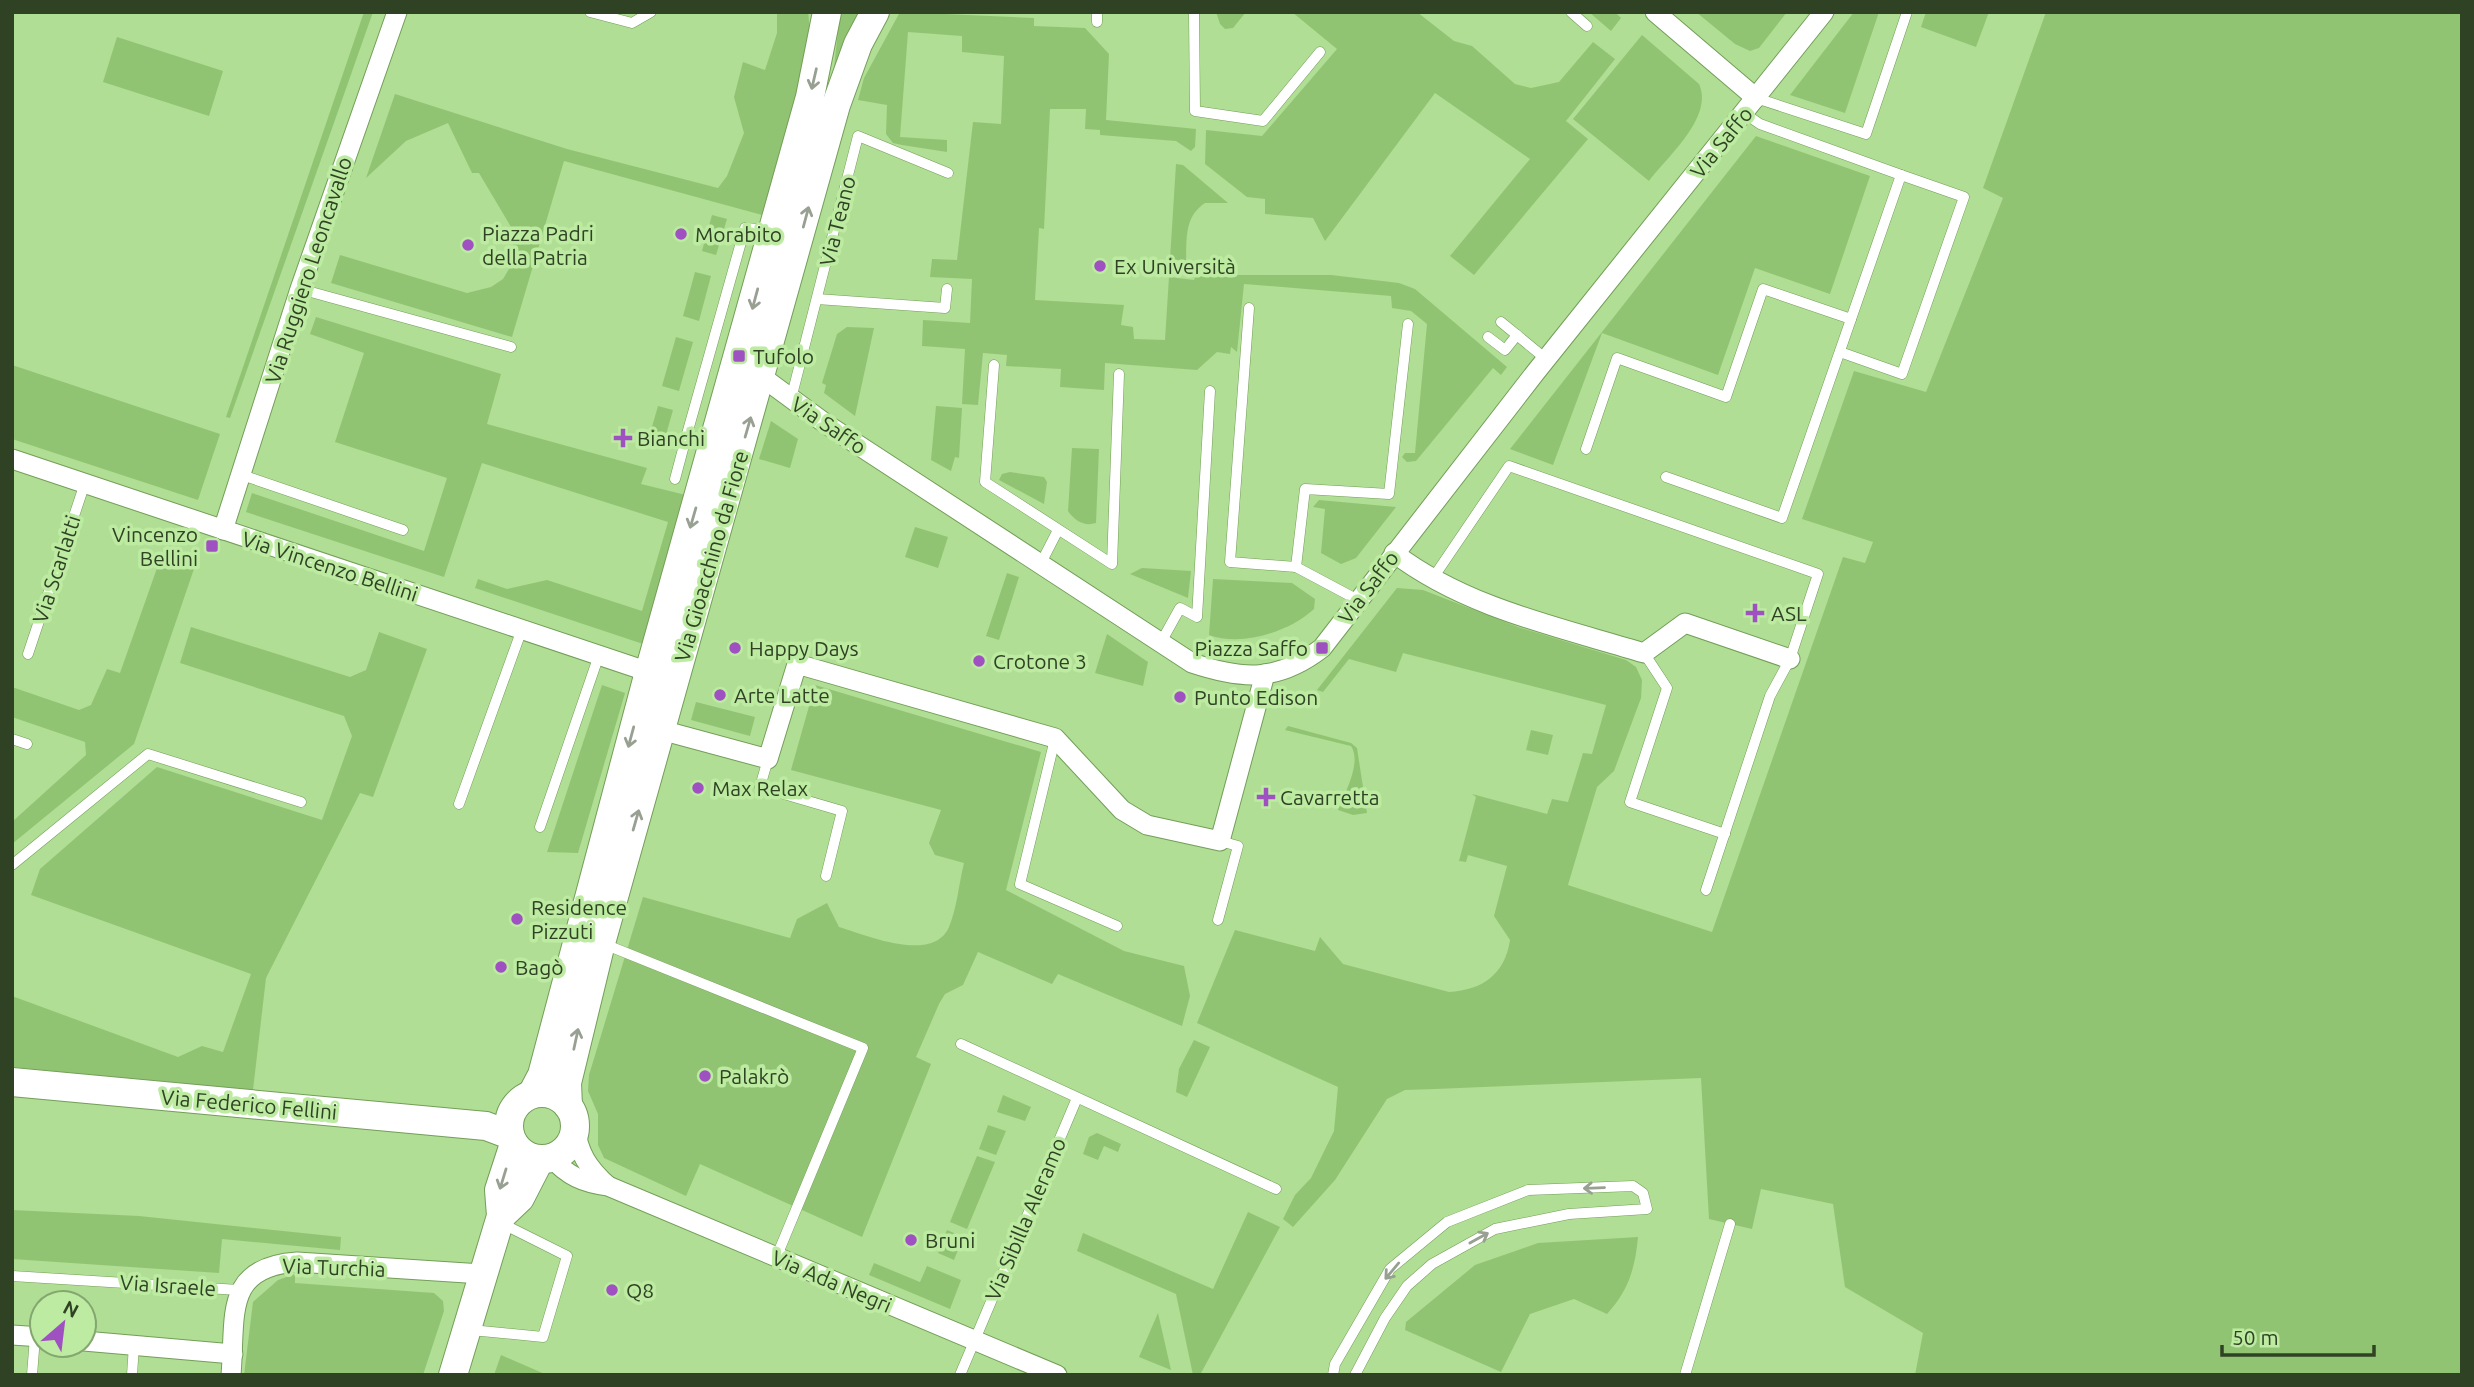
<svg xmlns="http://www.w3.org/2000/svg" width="2474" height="1387" font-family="Ubuntu,sans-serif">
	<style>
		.green { fill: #91c472 }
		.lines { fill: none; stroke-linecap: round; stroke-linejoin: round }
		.lane-casing { stroke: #739e58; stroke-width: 11 }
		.street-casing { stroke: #739e58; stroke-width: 21 }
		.secondary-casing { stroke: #739e58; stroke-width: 30 }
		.lane { stroke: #fff; stroke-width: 10 }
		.street { stroke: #fff; stroke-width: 19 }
		.secondary { stroke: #fff; stroke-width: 28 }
		.oneway { stroke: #98a092 }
		.poi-dot { fill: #9f51c2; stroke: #bceba1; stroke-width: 2.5 }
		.labels { text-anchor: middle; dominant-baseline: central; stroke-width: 7; stroke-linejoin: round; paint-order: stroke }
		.street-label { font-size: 21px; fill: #304224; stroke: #bceba1 }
		.poi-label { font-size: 21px; fill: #304224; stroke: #bceba1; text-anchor: start }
	</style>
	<rect width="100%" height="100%" fill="#b0de94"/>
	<!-- green -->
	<g class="green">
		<polygon points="364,12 373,12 230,418 226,417"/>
		<path d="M777 12H808C817 70 782 158 766 216L564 161 512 337 331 283 340 255 467 293 491 287 503 279 512 264 514 232 479 173H472L448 123 406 141 366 178 395 94 567 149 718 188 727 176 744 133 734 97 743 62 765 70 777 33Z"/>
		<polygon points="840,12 861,12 834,68"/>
		<polygon points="900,12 1034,18 1034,26 1085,28 1109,54 1106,120 1196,129 1195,147 1191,151 1176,141 1100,135 1100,130 1085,129 1086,109 1050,109 1044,229 1039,228 1035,300 1124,305 1121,325 1133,327 1134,339 1165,340 1169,277 1194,280 1196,275 1331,275 1399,283 1415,289 1507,367 1501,375 1493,368 1416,461 1407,462 1402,457 1405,453 1415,453 1427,324 1411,311 1392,308 1391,296 1244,284 1237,352 1231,347 1230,354 1217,352 1197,370 1105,363 1104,390 1060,387 1061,369 1006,366 1007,355 983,353 978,405 962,404 965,349 922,346 923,320 970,323 972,279 930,277 932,259 957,260 973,122 1001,124 1004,56 962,52 962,36 908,32 900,137 947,140 947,152 902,145 893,143 886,134 887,105 858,100 864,78"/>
		<polygon points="1216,12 1246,12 1233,28 1225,29 1220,24"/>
		<polygon points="1292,12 1417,12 1454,41 1472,46 1515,84 1531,88 1559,82 1593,42 1615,59 1566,121 1588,139 1474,275 1450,256 1530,159 1435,93 1325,241 1313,218 1265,214 1265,199 1247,197 1205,164 1206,130 1262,136 1337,49"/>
		<polygon points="1589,12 1615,12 1621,18 1611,31"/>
		<polygon points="1696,12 1787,12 1759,48 1750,51 1735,44"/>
		<polygon points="1854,12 1879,12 1845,113 1790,95"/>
		<polygon points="1926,12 1989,12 1976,47 1921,27"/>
		<path d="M2046 12H2462V1375H1915L1923 1333 1845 1287 1833 1204 1761 1189 1752 1229 1709 1219 1701 1078 1435 1089 1405 1090 1387 1099 1335 1180 1293 1227 1283 1219 1295 1195 1311 1178 1334 1131 1338 1087 1197 1023 1235 930 1315 951 1320 937 1343 964 1449 992C1483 990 1505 974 1510 940L1494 916 1507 866 1468 855 1466 862 1459 861 1476 797 1472 794 1547 814 1552 799 1568 802 1583 753 1592 754 1606 705 1403 653 1396 672 1349 659 1323 692 1317 690 1397 588 1423 590 1518 627 1626 660 1636 667 1642 680 1641 698 1614 771 1597 787 1568 885 1712 932 1843 557 1865 563 1873 542 1802 519 1854 371 1926 392 2003 198 1983 188Z"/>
		<path d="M1642 35 1699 84C1714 117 1668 156 1649 181L1573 119Z"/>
		<polygon points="117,37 223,71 209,116 103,82"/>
		<polygon points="1756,136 1870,176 1830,294 1755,268 1718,375 1602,333 1553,465 1510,449"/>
		<path d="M1176 164 1183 165 1228 203H1205C1184 217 1187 238 1186 261L1170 259Z"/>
		<polygon points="712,215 727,219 716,255 702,251"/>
		<polygon points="695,272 711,276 699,321 683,316"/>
		<polygon points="316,317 501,374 487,424 647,468 641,484 690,496 646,645 475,588 478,579 507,589 547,580 642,611 668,522 482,463 444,577 246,512 252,493 424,551 447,478 335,442 364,353 310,334"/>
		<polygon points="847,327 874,328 855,416 824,393 826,385 822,383 837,334"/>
		<polygon points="676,337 693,342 679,391 662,386"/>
		<polygon points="12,365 220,434 198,500 12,439"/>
		<polygon points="658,406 673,410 662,449 647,444"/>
		<polygon points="936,406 962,408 959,458 955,457 951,471 931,460"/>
		<polygon points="771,421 798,439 790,468 759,459"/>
		<path d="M1072 448 1099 449 1096 523C1084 527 1074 520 1068 511Z"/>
		<polygon points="1010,472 1044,477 1047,482 1044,504 999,480 1002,474"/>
		<polygon points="1319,500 1396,507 1356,558 1341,564 1321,553 1325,509 1313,507"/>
		<polygon points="915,527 948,537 938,568 905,557"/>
		<polygon points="162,554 196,563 134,744 12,844 12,822 86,755 85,742 12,717 12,687 79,710 91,705 107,669 120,673"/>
		<polygon points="1142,568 1191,571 1188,598 1130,574"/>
		<polygon points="1007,573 1019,577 999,640 986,636"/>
		<path d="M1213 579 1292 583 1315 599 1314 609C1289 632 1242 647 1209 635Z"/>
		<polygon points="191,627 350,677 366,670 379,632 427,649 373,797 360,793 266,978 253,1090 12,1067 12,996 178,1057 202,1046 223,1052 251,974 31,895 40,869 157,767 322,820 352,736 344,716 180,663"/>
		<polygon points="1107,634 1148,662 1143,686 1095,673"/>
		<polygon points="602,685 625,693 578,853 547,852"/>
		<path d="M815 685 1041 752 1006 890 1124 951 1184 966 1190 996 1182 1026 1058 974 1052 984 978 952 963 985 945 994 939 1004 916 1057 931 1064 862 1237 700 1164 686 1196 604 1158 598 1145V1114L588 1091 589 1075 643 897 790 938 797 919 827 903 839 927C866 935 933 964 949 927 957 908 959 883 964 863L935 855 929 843 941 810 791 770Z"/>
		<polygon points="696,702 755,717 750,736 691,720"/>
		<path d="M1288 726 1351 743 1357 748 1367 813 1353 815 1338 810C1345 792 1362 763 1351 746L1285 730Z"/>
		<polygon points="1531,730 1553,735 1548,755 1526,750"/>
		<polygon points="1194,1040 1210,1047 1187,1097 1176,1092 1179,1069"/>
		<polygon points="1003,1095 1031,1107 1025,1121 997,1112"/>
		<polygon points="988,1125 1006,1131 996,1155 979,1149"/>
		<polygon points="1097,1133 1121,1144 1118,1152 1104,1146 1098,1160 1083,1154 1089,1137"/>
		<polygon points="977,1156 995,1162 967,1229 950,1222"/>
		<polygon points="12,1210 139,1216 341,1237 340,1250 222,1239 219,1273 12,1259"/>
		<polygon points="1248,1212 1280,1227 1200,1375 1193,1375 1176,1294 1077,1251 1083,1233 1213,1289"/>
		<polygon points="947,1230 963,1237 954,1260 938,1253"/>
		<path d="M1638 1237C1635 1268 1629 1290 1607 1314L1574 1299 1530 1314 1501 1372 1405 1330 1406 1322 1475 1265 1538 1243Z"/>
		<polygon points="874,1263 920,1282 927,1266 961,1280 950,1309 869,1275"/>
		<polygon points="295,1274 295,1283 434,1293 443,1301 444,1311 423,1375 244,1375 253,1302 278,1280"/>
		<polygon points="1158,1313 1171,1370 1139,1357"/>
		<polygon points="501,1355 547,1375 494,1375"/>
	</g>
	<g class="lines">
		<defs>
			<g id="lane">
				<polyline points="590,12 632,23 651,12"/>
				<polyline points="1194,12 1195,111 1263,121 1320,52"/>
				<polyline points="1571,12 1587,26"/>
				<polyline points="1097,22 1097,12"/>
				<polyline points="1756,98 1866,134 1907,12"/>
				<polyline points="300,289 511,347"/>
				<polyline points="817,299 945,308 947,289"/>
				<polyline points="1249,308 1230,562 1296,567"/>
				<polyline points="1501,322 1546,359"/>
				<polyline points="1488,337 1505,350 1517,335"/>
				<polyline points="1840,352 1902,374 1964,197 1901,175"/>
				<polyline points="994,365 985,482 1112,564 1119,374"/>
				<polyline points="791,399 858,136 948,173"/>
				<polyline points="712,444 687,434 745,228 770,230"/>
				<polyline points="1586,449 1617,358 1726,397 1763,289 1851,319"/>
				<polyline points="242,475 403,530"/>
				<polyline points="1666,477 1782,518 1901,175 1760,124 1744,113"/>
				<polyline points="675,479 687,434"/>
				<polyline points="1040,565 1058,530"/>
				<polyline points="1433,578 1509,466 1818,574 1790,659 1770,696 1706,890"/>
				<polyline points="1358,600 1296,567 1305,489 1389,494 1408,324"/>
				<polyline points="1160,644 1180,608 1197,617 1210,391"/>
				<polyline points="1644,653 1667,688 1630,802 1725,834"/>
				<polyline points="28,654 85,483"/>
				<polyline points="12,739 27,744"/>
				<polyline points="1055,739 1020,884 1117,926"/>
				<polyline points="768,759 760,787 842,811 826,876"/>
				<polyline points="459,804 522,629"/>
				<polyline points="540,827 599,655"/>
				<polyline points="12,865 148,754 301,802"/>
				<polyline points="1218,920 1238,846 1220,841"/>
				<polyline points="604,944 863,1048 776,1258"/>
				<polyline points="961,1044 1276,1189"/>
				<polyline points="12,1276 239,1290"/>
				<polyline points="471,1330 543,1337 567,1256 503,1224"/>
				<polyline points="32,1375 35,1337"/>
				<polyline points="132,1375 134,1345"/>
				<polyline points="960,1375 1077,1098"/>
				<polyline points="1333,1375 1335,1364 1390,1269 1447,1222 1528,1190 1633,1186 1643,1193 1647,1209 1569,1214 1495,1229 1432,1264 1407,1286 1385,1318 1355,1375"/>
				<polyline points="1685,1375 1730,1224"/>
			</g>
			<g id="street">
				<polyline points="1655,12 1756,98"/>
				<path d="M762 377 826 424 1192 663C1243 680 1278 682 1322 648L1535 373 1824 12"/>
				<polyline points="12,459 649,672"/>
				<polyline points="223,530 300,289 397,12"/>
				<path d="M1394 553C1466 608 1559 627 1644 653L1685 623 1790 659"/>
				<polyline points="661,730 768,759 797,664 1055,738 1122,810 1147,825 1220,841 1265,674"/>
				<path d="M575 1126C578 1153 588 1168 608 1186"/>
				<path d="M551 1157C567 1176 584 1183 608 1186L1057 1375"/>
				<polyline points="12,1335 42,1337"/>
				<polyline points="84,1341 233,1354"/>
				<path d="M231 1375C236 1316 223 1267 297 1262L482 1274"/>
			</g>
			<g id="secondary">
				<polyline points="12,1082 486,1126 510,1135"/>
				<circle cx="542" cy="1126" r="33"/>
				<polyline points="532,1094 542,1075 649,672 810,97 827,12"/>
				<polyline points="568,1106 567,1083 601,943 836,105 858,44 875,12"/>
				<polyline points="501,1216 520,1198 540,1159"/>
				<polyline points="453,1375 501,1216 499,1190 514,1144"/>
			</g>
		</defs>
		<!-- lane casing -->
		<use href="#lane" class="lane-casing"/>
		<!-- street casing -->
		<use href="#street" class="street-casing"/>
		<!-- secondary casing -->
		<use href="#secondary" class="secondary-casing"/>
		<!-- lane -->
		<use href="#lane" class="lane"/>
		<!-- street -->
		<use href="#street" class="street"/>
		<!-- secondary -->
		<use href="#secondary" class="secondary"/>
	</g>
	<!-- one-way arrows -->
	<defs><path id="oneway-shaft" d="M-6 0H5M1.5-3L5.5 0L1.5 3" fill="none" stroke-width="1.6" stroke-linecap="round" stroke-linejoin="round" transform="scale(1.75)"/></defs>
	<g class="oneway">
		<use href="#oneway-shaft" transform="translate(814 79) rotate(103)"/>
		<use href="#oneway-shaft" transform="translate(806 217) rotate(-75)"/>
		<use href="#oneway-shaft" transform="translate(755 299) rotate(105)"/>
		<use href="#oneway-shaft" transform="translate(748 427) rotate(-74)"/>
		<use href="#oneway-shaft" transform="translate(693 518) rotate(106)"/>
		<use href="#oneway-shaft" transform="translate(631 737) rotate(105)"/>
		<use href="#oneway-shaft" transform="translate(636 820) rotate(-74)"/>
		<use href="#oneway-shaft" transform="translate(576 1039) rotate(-78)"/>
		<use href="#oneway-shaft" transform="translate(503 1179) rotate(107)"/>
		<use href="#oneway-shaft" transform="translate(1594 1188) rotate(178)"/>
		<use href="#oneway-shaft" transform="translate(1479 1238) rotate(-29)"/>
		<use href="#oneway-shaft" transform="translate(1392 1271) rotate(130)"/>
	</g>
	<!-- markers -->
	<g class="poi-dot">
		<circle cx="681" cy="234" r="7"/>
		<circle cx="468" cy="245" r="7"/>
		<circle cx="1100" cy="266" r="7"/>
		<rect x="732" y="349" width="14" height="14" rx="3.5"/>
		<path d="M619.5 427.5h7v7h7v7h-7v7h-7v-7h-7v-7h7z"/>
		<rect x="205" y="539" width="14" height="14" rx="3.5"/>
		<path d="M1751.5 602.5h7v7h7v7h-7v7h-7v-7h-7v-7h7z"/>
		<circle cx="735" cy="648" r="7"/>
		<rect x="1315" y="641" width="14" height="14" rx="3.5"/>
		<circle cx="979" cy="661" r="7"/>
		<circle cx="720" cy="695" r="7"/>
		<circle cx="1180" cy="697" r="7"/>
		<circle cx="698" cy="788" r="7"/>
		<path d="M1262.5 786.5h7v7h7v7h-7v7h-7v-7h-7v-7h7z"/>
		<circle cx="517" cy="919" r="7"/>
		<circle cx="501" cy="967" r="7"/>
		<circle cx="705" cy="1076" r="7"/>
		<circle cx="911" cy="1240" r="7"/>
		<circle cx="612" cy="1290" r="7"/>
	</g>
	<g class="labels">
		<!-- street labels -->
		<g class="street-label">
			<text transform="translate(1721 142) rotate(-51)">Via Saffo</text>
			<text transform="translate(837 221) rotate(-76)">Via Teano</text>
			<text transform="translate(308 270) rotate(-72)">Via Ruggiero Leoncavallo</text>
			<text transform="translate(829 425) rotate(34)">Via Saffo</text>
			<text transform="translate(711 556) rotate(-74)">Via Gioacchino da Fiore</text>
			<text transform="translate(330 566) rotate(18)">Via Vincenzo Bellini</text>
			<text transform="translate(56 569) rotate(-72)">Via Scarlatti</text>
			<text transform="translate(1368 587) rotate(-53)">Via Saffo</text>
			<text transform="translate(249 1104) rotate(5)">Via Federico Fellini</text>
			<text transform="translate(1025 1219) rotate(-67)">Via Sibilla Aleramo</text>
			<text transform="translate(334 1267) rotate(2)">Via Turchia</text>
			<text transform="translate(832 1281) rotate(23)">Via Ada Negri</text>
			<text transform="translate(168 1285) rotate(4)">Via Israele</text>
		</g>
		<!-- poi labels -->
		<g class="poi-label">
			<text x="482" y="233">Piazza Padri<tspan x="482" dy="24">della Patria</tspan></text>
			<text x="695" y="234">Morabito</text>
			<text x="1114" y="266">Ex Università</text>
			<text x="753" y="356">Tufolo</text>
			<text x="637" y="438">Bianchi</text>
			<text x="198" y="534" text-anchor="end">Vincenzo<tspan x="198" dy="24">Bellini</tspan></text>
			<text x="1771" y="613">ASL</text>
			<text x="749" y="648">Happy Days</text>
			<text x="1308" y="648" text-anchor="end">Piazza Saffo</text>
			<text x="993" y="661">Crotone 3</text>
			<text x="734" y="695">Arte Latte</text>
			<text x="1194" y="697">Punto Edison</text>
			<text x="712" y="788">Max Relax</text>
			<text x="1280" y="797">Cavarretta</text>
			<text x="531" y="907">Residence<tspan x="531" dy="24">Pizzuti</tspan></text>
			<text x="515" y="967">Bagò</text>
			<text x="719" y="1076">Palakrò</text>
			<text x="925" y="1240">Bruni</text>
			<text x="626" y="1290">Q8</text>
		</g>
	</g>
	<!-- border -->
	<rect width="2474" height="1387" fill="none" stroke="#304224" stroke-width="28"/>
	<!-- north arrow -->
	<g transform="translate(63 1324) rotate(28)"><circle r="33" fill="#bceba1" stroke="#84a76f" stroke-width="2"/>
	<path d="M0-5L12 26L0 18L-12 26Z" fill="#9f51c2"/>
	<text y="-10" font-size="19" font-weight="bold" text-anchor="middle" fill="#304224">N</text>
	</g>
	<!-- scale -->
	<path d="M2222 1345v10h152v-10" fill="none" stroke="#304224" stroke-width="3.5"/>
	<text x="2232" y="1345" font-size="21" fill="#304224" stroke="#bceba1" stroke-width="5" paint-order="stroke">50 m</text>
</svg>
